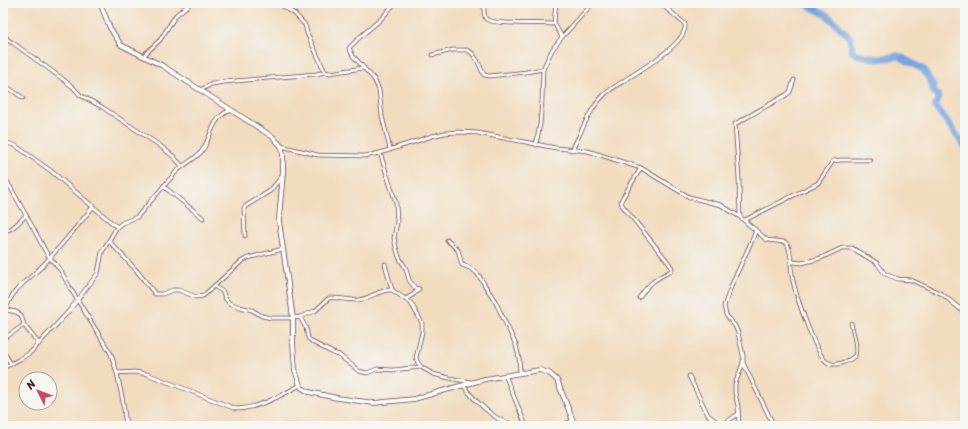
<svg xmlns="http://www.w3.org/2000/svg" width="968" height="429" font-family="Sriracha,sans-serif">
	<style>
		.lines { fill: none; stroke-linecap: round; stroke-linejoin: round }
		.river { stroke: #74a4de; stroke-width: 7 }
		.minor-casing { stroke: #633b41; stroke-width: 4.5 }
		.tertiary-casing { stroke: #633b41; stroke-width: 5.5 }
		.minor { stroke: #fff; stroke-width: 3 }
		.tertiary { stroke: #fff; stroke-width: 4 }
	</style>
	<rect width="100%" height="100%" fill="#f6f6f2"/>
	<filter id="ink" filterUnits="userSpaceOnUse"><feTurbulence type="fractalNoise" baseFrequency=".025" numOctaves="2"/><feDisplacementMap in="SourceGraphic" scale="8" xChannelSelector="R" yChannelSelector="G"/><feConvolveMatrix kernelMatrix="1 2 1 2 8 2 1 2 1" color-interpolation-filters="sRGB"/></filter>
	<filter id="wash" filterUnits="userSpaceOnUse"><feTurbulence type="fractalNoise" baseFrequency=".012" numOctaves="4" result="noise"/><feDisplacementMap in="SourceGraphic" scale="16" xChannelSelector="R" yChannelSelector="G"/><feGaussianBlur stdDeviation="0.9" result="paint"/><feColorMatrix in="noise" values="0 0 0 0 0 0 0 0 0 0 0 0 0 0 0 0 0 1.4 0 .05"/><feComposite in="paint" operator="in"/></filter>
	<g filter="url(#wash)">
		<rect width="100%" height="100%" fill="#f1dcbf"/>
		<g class="lines">
			<!-- river -->
			<polyline class="river" points="804,3 827,15 850,37 852,51 857,54 878,59 899,56 924,70 933,86 933,91 937,95 938,99 935,107 946,120 965,147"/>
		</g>
	</g>
	<g filter="url(#ink)">
		<g class="lines">
			<defs>
				<g id="minor">
					<polyline points="278,3 295,14 305,25 307,33 325,72"/>
					<path d="M484 3C484 7 483 15 486 19 492 25 541 23 552 24L554 23"/>
					<polyline points="3,37 13,43 60,77 73,87 80,95 102,107 159,145 174,157 182,166"/>
					<polyline points="562,37 593,3"/>
					<polyline points="3,54 7,38"/>
					<polyline points="432,55 453,50 467,50 472,53 477,60 484,75 489,76 526,72 543,69"/>
					<polyline points="143,56 160,40 176,15 191,3"/>
					<polyline points="3,84 23,98"/>
					<polyline points="200,90 212,84 224,82 316,74 325,72 330,73 363,68"/>
					<polyline points="3,141 16,146 51,171 117,227"/>
					<polyline points="536,145 540,124 542,101 543,69 552,50 562,37 554,23 556,3"/>
					<path d="M281 146 318 155 365 156 380 153 432 136 445 133 458 132 478 133 556 148 588 151 641 168 689 197 721 205 740 217 767 240 785 242C792 247 788 256 793 262L802 263 821 258 842 248H852L877 263 885 274 898 279 911 280 942 294 965 313"/>
					<polyline points="390,149 382,116 379,90 374,79 353,56 349,48 360,37 381,19 395,3"/>
					<path d="M572 150C582 131 589 109 605 94 620 80 689 47 685 24L660 3"/>
					<polyline points="380,153 396,203 397,222 394,238 396,247 399,257 406,269 409,280 415,288 419,289 414,294 406,299"/>
					<polyline points="3,174 32,226 47,254 61,271 70,288 111,354 117,373 123,402 126,426"/>
					<polyline points="163,186 203,218"/>
					<polyline points="740,217 739,179 735,124 786,95 790,92 794,80"/>
					<polyline points="745,220 818,183 833,161 840,160 870,160"/>
					<path d="M3 231C12 231 20 221 26 215"/>
					<polyline points="245,236 244,208 246,206 270,191 283,175"/>
					<polyline points="447,240 458,250 462,265 468,267 477,273 495,301 516,345 519,358 520,373"/>
					<polyline points="109,241 137,271 155,294 162,294 173,290 179,290 196,297 203,296 242,261 248,258 283,249"/>
					<path d="M791 262C791 266 791 270 792 274 793 289 816 355 827 362 834 368 849 361 855 356 858 345 853 333 851 323"/>
					<polyline points="385,264 392,290"/>
					<path d="M214 286 223 292 225 298 229 303 240 307 252 310 262 316 271 318H293L300 317 315 311 329 298C339 297 349 301 358 300 370 299 379 289 392 290L411 303 422 323V332L416 358 418 363 421 367 433 374 449 378 471 382"/>
					<path d="M639 298C649 283 655 279 671 271L672 268 668 262 622 205 621 201 623 197 641 168"/>
					<polyline points="3,309 16,312 21,315 24,325 39,344"/>
					<path d="M6 310C11 288 31 279 45 263 62 245 77 226 93 207"/>
					<polyline points="300,317 306,328 308,338 312,342 333,353 339,355 359,371 367,373 377,369 393,370 421,367"/>
					<polyline points="3,339 24,325"/>
					<polyline points="3,351 11,364"/>
					<polyline points="743,363 774,426"/>
					<path d="M3 368 22 358 31 352 69 311 98 273 102 252 117 227 122 223 137 217 176 172C184 164 194 160 201 152 210 141 211 124 221 116 224 113 228 111 232 110"/>
					<path d="M117 373 135 372 147 374 236 409C256 409 283 395 300 385"/>
					<polyline points="505,375 526,426"/>
					<polyline points="689,376 708,415 717,422 721,424 725,423 738,414"/>
					<path d="M463 385C473 399 493 419 510 424 515 426 520 425 525 424"/>
					<polyline points="562,426 573,420"/>
					<polyline points="739,426 738,406 735,393 735,384 743,363 743,355 738,333 735,326 726,315 724,306 732,284 753,238 756,230"/>
				</g>
				<path id="tertiary" d="M100 3 110 28 121 45 163 66 273 137C275 140 279 143 281 146 287 157 279 206 279 221L293 318V343L295 370 300 385 302 388 309 392 337 398 374 403 414 399 485 379 540 370 549 373 557 380 575 426"/>
			</defs>
			<!-- minor casing -->
			<use href="#minor" class="minor-casing"/>
			<!-- tertiary casing -->
			<use href="#tertiary" class="tertiary-casing"/>
			<!-- minor -->
			<use href="#minor" class="minor"/>
			<!-- tertiary -->
			<use href="#tertiary" class="tertiary"/>
		</g>
	</g>
	<!-- margin -->
	<rect width="968" height="429" fill="none" stroke="#f6f6f2" stroke-width="16"/>
	<!-- north arrow -->
	<g transform="translate(38 391) rotate(312)"><circle r="19" fill="#f6f6f2" stroke="#b1a0a2"/>
	<path d="M0-3L7 15L0 10L-7 15Z" fill="#d1495b"/>
	<text y="-6" font-size="11" font-weight="bold" text-anchor="middle" fill="#4a1f2b">N</text>
	</g>
</svg>
